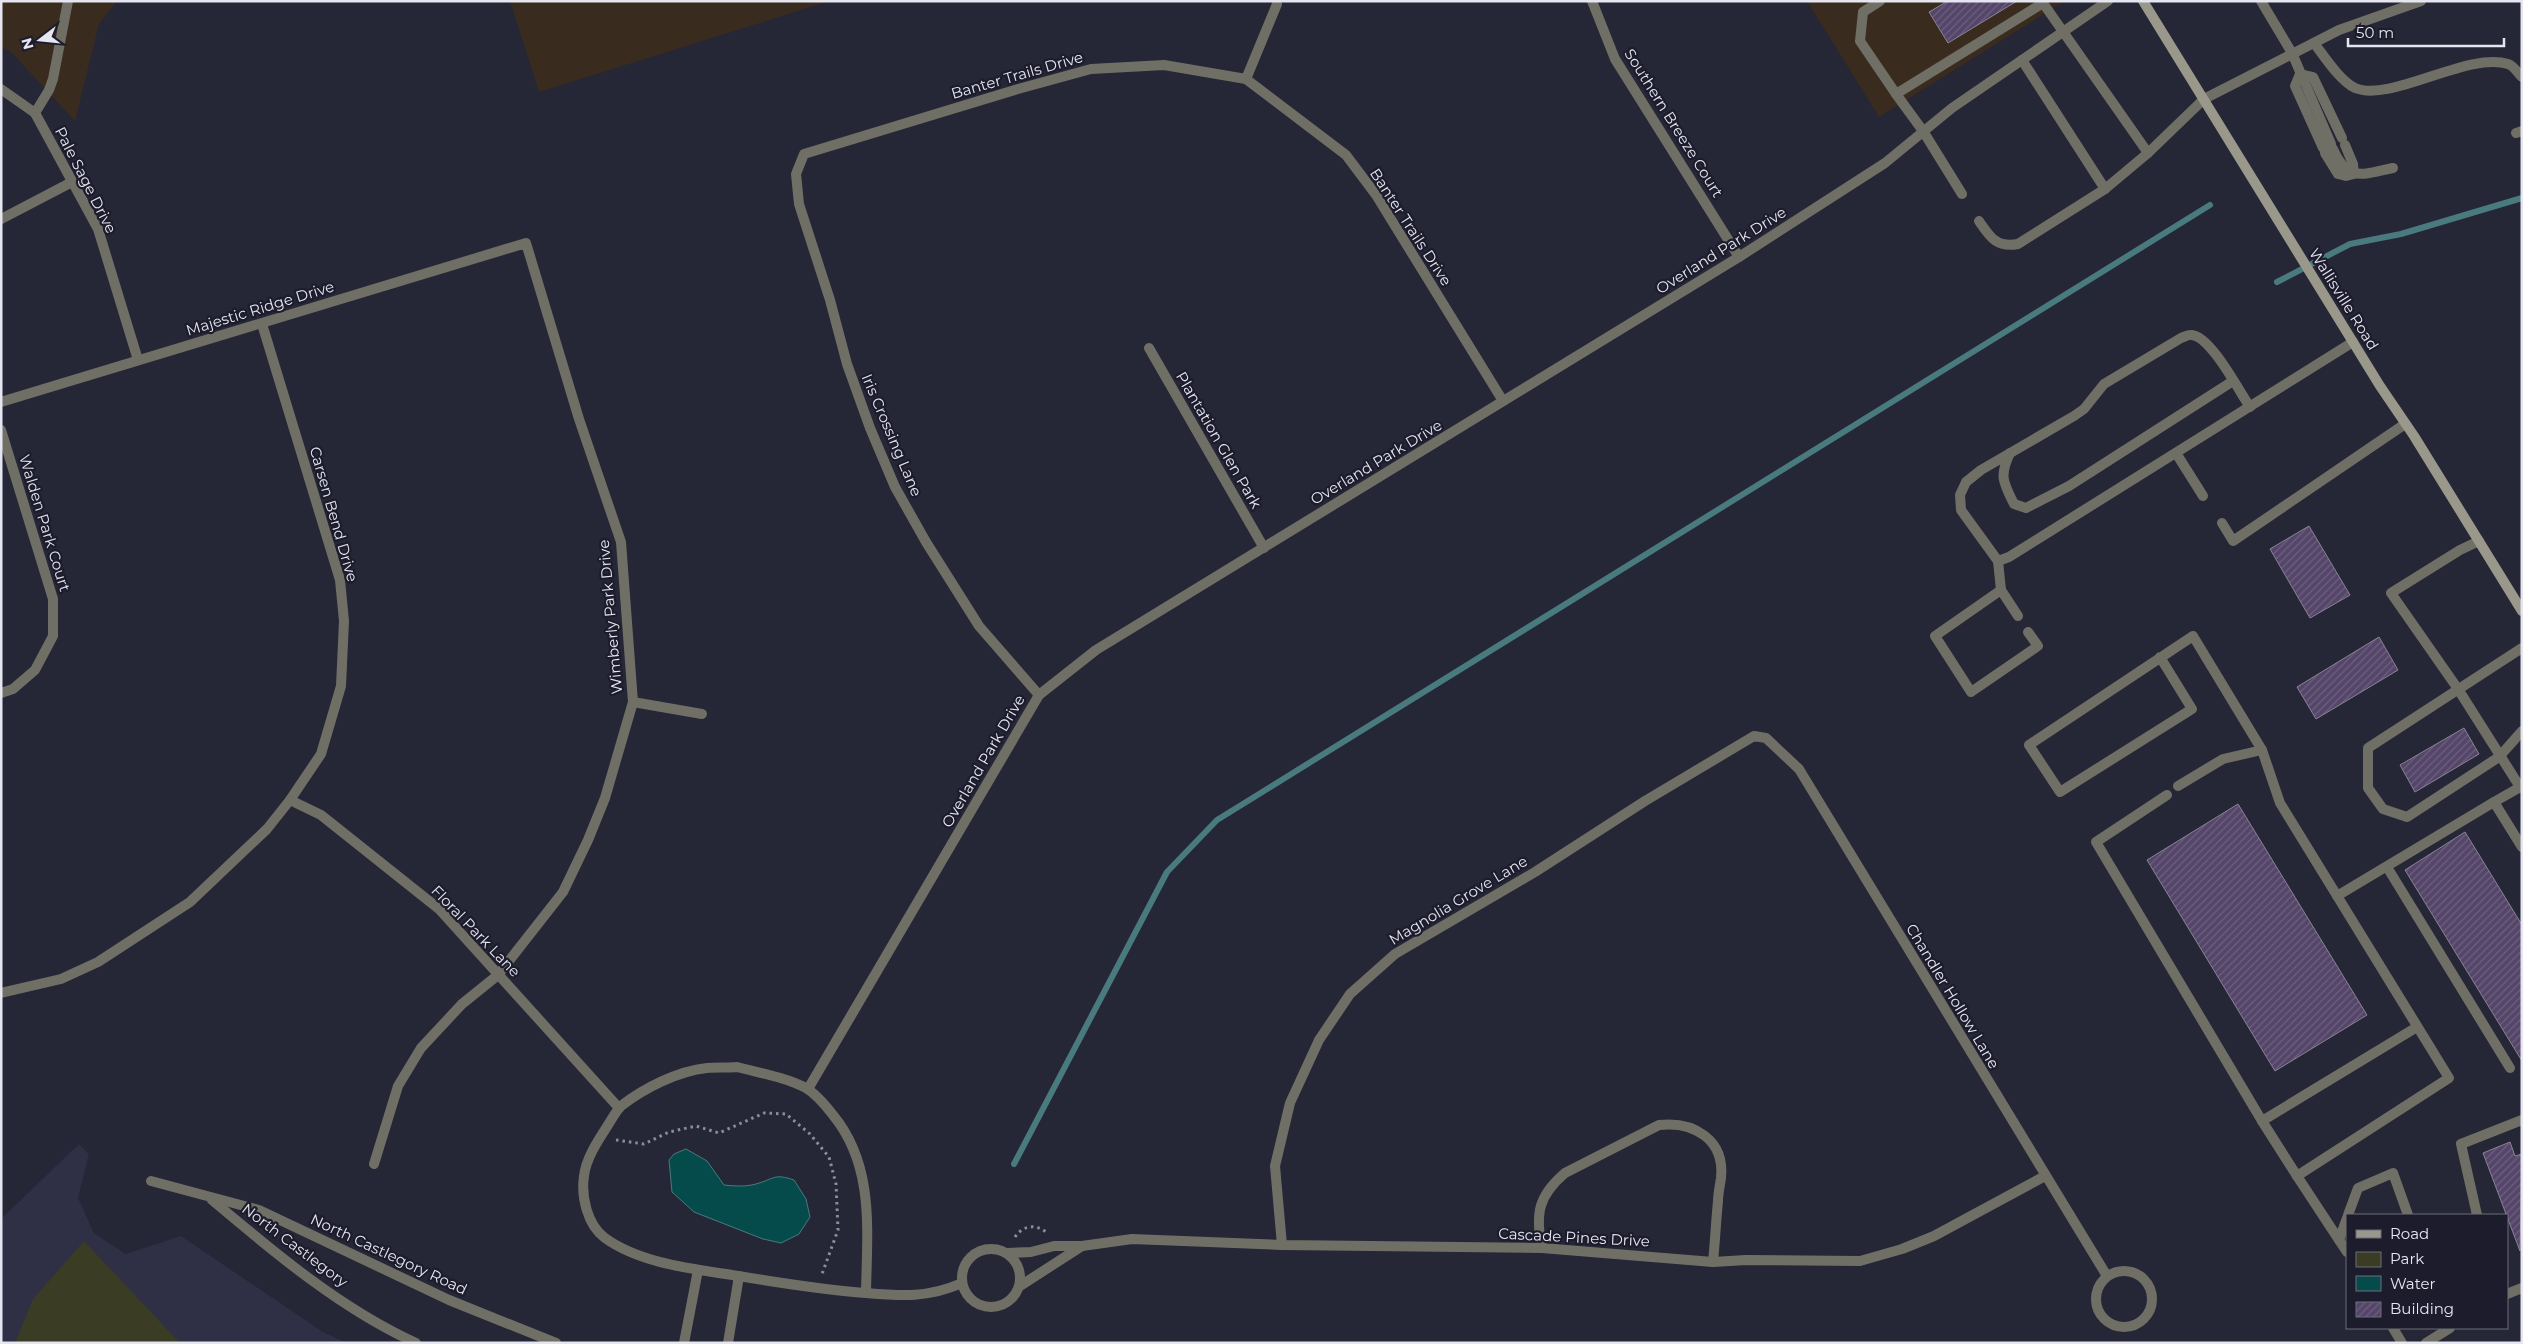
<svg xmlns="http://www.w3.org/2000/svg" width="2523" height="1344" font-family="Montserrat,sans-serif">
	<style>
		.commercial { fill: #392c1e }
		.built { fill: #2f2f45 }
		.park { fill: #3a3c23 }
		.water { fill: #064b4c; stroke: #497a7e }
		.lines { fill: none; stroke-linecap: round; stroke-linejoin: round }
		.stream { stroke: #497a7e; stroke-width: 6 }
		.building { fill: url(#building-hatch); stroke: #8b8396 }
		.path { stroke: #8d8d9a; stroke-width: 3; stroke-dasharray: 2.5 4; stroke-linecap: butt }
		.service { stroke: #706f66; stroke-width: 10 }
		.minor { stroke: #706f66; stroke-width: 10 }
		.secondary { stroke: #99988a; stroke-width: 10 }
		.labels { text-anchor: middle; dominant-baseline: central; stroke-width: 4.5; stroke-linejoin: round; paint-order: stroke }
		.street-label { font-size: 15px; fill: #e6e6f1; stroke: #1c1c2c }
	</style>
	<defs>
		<pattern id="building-hatch" width="6" height="6" patternUnits="userSpaceOnUse" patternTransform="scale(1.25)"><rect width="6" height="6" fill="#544569"/><path d="M-1 1l2-2M0 6l6-6M5 7l2-2" fill="none" stroke="#6d607f"/></pattern>
	</defs>
	<rect width="100%" height="100%" fill="#252636"/>
	<!-- commercial -->
	<g class="commercial">
		<polygon points="1,1 117,1 99,24 75,121 12,53 1,47"/>
		<polygon points="510,1 830,1 539,92"/>
		<polygon points="1807,1 2065,1 1879,117"/>
	</g>
	<!-- built -->
	<polygon class="built" points="79,1144 89,1154 78,1198 94,1233 126,1254 181,1236 323,1332 347,1343 1,1343 1,1219"/>
	<!-- park -->
	<polygon class="park" points="84,1241 180,1343 15,1343 33,1299"/>
	<!-- water -->
	<path class="water" d="M686 1149 707 1161 724 1185C735 1186 745 1187 756 1184 774 1179 774 1173 794 1180L806 1199 810 1217 799 1234 781 1243 763 1239 694 1212 672 1192 669 1160 674 1154Z"/>
	<g class="lines">
		<!-- stream -->
		<g class="stream">
			<polyline points="2277,282 2350,244 2401,234 2522,198"/>
			<polyline points="1014,1164 1167,872 1217,820 2210,205"/>
		</g>
	</g>
	<!-- building -->
	<g class="building">
		<polygon points="1948,1 2017,1 1948,43 1929,12"/>
		<polygon points="2309,526 2350,595 2310,618 2270,549"/>
		<polygon points="2379,637 2398,670 2316,719 2297,687"/>
		<polygon points="2464,728 2479,754 2415,792 2400,765"/>
		<polygon points="2238,804 2367,1015 2275,1071 2147,860"/>
		<polygon points="2465,832 2522,925 2522,1061 2405,870"/>
		<polygon points="2510,1142 2515,1156 2522,1154 2520,1251 2483,1153"/>
	</g>
	<g class="lines">
		<!-- path -->
		<g class="path">
			<polyline points="616,1140 644,1144 669,1132 696,1126 719,1133 764,1113 786,1114 810,1134 829,1157 836,1184 838,1230 822,1274"/>
			<path d="M1015 1237C1023 1225 1036 1224 1046 1232"/>
		</g>
		<!-- service -->
		<g class="service">
			<polyline points="1880,1 1863,12 1860,41 1896,94"/>
			<polyline points="2261,1 2292,53 2331,144"/>
			<path d="M2314 43C2324 56 2340 81 2355 88 2391 103 2468 51 2508 64 2514 66 2518 73 2522 77"/>
			<polyline points="2022,60 2105,189 2148,153 2204,99 2339,30 2421,1"/>
			<polyline points="35,113 49,90 53,79 68,1"/>
			<polyline points="2516,133 2522,131"/>
			<polyline points="2323,148 2295,86 2300,74 2313,77 2342,138"/>
			<path d="M2333 149C2348 183 2363 174 2393 168"/>
			<polyline points="2325,153 2338,174 2346,176 2354,174 2353,164 2345,145"/>
			<polyline points="1962,194 1923,131 1896,94 2043,3 2148,153"/>
			<polyline points="1,219 72,182"/>
			<path d="M1979 221C1990 237 1996 248 2018 244L2105 189"/>
			<path d="M2010 453C1999 476 2003 482 2014 504L2026 508 2069 486 2233 381"/>
			<polyline points="2176,453 2203,496"/>
			<polyline points="2222,523 2233,541 2405,424"/>
			<polyline points="2479,541 2460,550 2391,593 2458,689 2520,787"/>
			<polyline points="1998,561 2009,557 2353,342"/>
			<path d="M2001 590 1998 561 1961 510 1960 495 1966 482 1981 470 2074 416 2084 409 2104 384 2181 338C2184 337 2189 334 2192 335 2211 337 2239 391 2250 407"/>
			<polyline points="2018,616 2001,590 1935,636 1971,692 2038,646 2028,632"/>
			<polyline points="2522,648 2368,748 2368,788 2383,809 2407,817 2499,757 2522,731"/>
			<polyline points="2160,657 2192,709 2060,792 2029,745 2193,636 2262,750 2280,803 2449,1078 2297,1176 2339,1240 2347,1218"/>
			<polyline points="2178,786 2223,759 2262,750"/>
			<polyline points="2522,786 2494,802 2522,847"/>
			<polyline points="2167,795 2096,842 2262,1121 2417,1027"/>
			<polyline points="2387,867 2510,1068"/>
			<polyline points="2337,896 2494,802"/>
			<polyline points="2262,1121 2297,1176"/>
			<polyline points="2348,1215 2358,1188 2393,1173 2408,1215"/>
			<polyline points="2477,1215 2461,1144 2522,1120"/>
			<polyline points="2339,1240 2347,1252"/>
			<polyline points="2507,1294 2522,1288"/>
			<polyline points="2393,1328 2402,1343"/>
			<polyline points="2426,1343 2450,1328"/>
		</g>
		<!-- minor -->
		<g class="minor">
			<polyline points="1592,1 1615,59 1739,257"/>
			<polyline points="1246,79 1277,4"/>
			<polyline points="1,89 35,113 98,229 138,360"/>
			<polyline points="1149,348 1264,548"/>
			<polyline points="1,402 526,243 579,419 621,542 633,702 605,798 588,840 563,892 498,975 462,1004 421,1048 398,1086 374,1164"/>
			<polyline points="1,430 53,599 53,636 35,670 13,689 1,693"/>
			<polyline points="1039,695 979,626 926,542 895,487 870,428 847,364 830,300 799,204 796,174 804,154 1018,89 1091,69 1164,65 1246,79 1346,155 1376,195 1503,401"/>
			<polyline points="633,702 702,714"/>
			<polyline points="290,800 321,815 439,909 619,1108"/>
			<polyline points="1,993 61,979 98,962 190,902 267,829 290,800 321,754 341,686 344,621 340,580 262,324"/>
			<path d="M737 1067C760 1073 785 1077 806 1088 816 1094 826 1106 833 1115 875 1166 867 1231 866 1293 823 1290 781 1283 738 1276 695 1269 641 1264 605 1238 587 1225 581 1196 584 1176 586 1158 599 1139 608 1125 612 1119 616 1111 621 1106 644 1088 678 1071 707 1068 717 1067 727 1068 737 1067Z"/>
			<polyline points="808,1089 1039,695 1096,650 1739,257 1885,163 1952,108 2108,1"/>
			<polyline points="151,1181 259,1210 449,1300 556,1343"/>
			<path d="M212 1200C275 1253 341 1309 416 1343"/>
			<polyline points="1282,1245 1275,1166 1290,1103 1319,1040 1350,994 1395,954 1535,872 1645,801 1754,736 1766,738 1799,769 2107,1276"/>
			<path d="M1542 1248C1535 1214 1538 1196 1565 1173L1659 1125C1693 1121 1725 1139 1721 1178 1720 1186 1718 1193 1718 1201 1716 1221 1715 1242 1713 1262"/>
			<circle cx="991" cy="1278" r="29"/>
			<polyline points="1007,1253 1031,1252 1054,1246 1082,1246 1132,1239 1282,1245 1542,1248 1713,1262 1746,1260 1860,1261 1902,1249 1934,1236 2045,1176"/>
			<circle cx="2124" cy="1299" r="28"/>
			<polyline points="1020,1286 1082,1246"/>
			<path d="M866 1293C902 1296 928 1298 962 1283"/>
			<polyline points="684,1343 698,1270"/>
			<polyline points="728,1343 739,1276"/>
		</g>
		<!-- secondary -->
		<polyline class="secondary" points="2143,1 2380,386 2414,436 2522,611"/>
	</g>
	<g class="labels">
		<!-- street labels -->
		<g class="street-label">
			<text transform="translate(1017 75) rotate(-16)">Banter Trails Drive</text>
			<text transform="translate(1674 123) rotate(58)">Southern Breeze Court</text>
			<text transform="translate(86 180) rotate(63)">Pale Sage Drive</text>
			<text transform="translate(1411 227) rotate(57)">Banter Trails Drive</text>
			<text transform="translate(1721 250) rotate(-32)">Overland Park Drive</text>
			<text transform="translate(2344 299) rotate(58)">Wallisville Road</text>
			<text transform="translate(260 308) rotate(-17)">Majestic Ridge Drive</text>
			<text transform="translate(892 435) rotate(67)">Iris Crossing Lane</text>
			<text transform="translate(1219 440) rotate(60)">Plantation Glen Park</text>
			<text transform="translate(1376 462) rotate(-31)">Overland Park Drive</text>
			<text transform="translate(334 514) rotate(74)">Carsen Bend Drive</text>
			<text transform="translate(45 523) rotate(73)">Walden Park Court</text>
			<text transform="translate(610 617) rotate(-95)">Wimberly Park Drive</text>
			<text transform="translate(983 761) rotate(-60)">Overland Park Drive</text>
			<text transform="translate(1458 900) rotate(-31)">Magnolia Grove Lane</text>
			<text transform="translate(476 931) rotate(46)">Floral Park Lane</text>
			<text transform="translate(1953 996) rotate(59)">Chandler Hollow Lane</text>
			<text transform="translate(1574 1237) rotate(3)">Cascade Pines Drive</text>
			<text transform="translate(295 1245) rotate(37)">North Castlegory</text>
			<text transform="translate(389 1254) rotate(25)">North Castlegory Road</text>
		</g>
	</g>
	<!-- border -->
	<rect width="2523" height="1344" fill="none" stroke="#e6e6f1" stroke-width="5"/>
	<!-- legend -->
	<rect x="2346" y="1214" width="162" height="115" fill="#1c1c2c" stroke="#6d6d7b"/>
	<rect x="2356" y="1230" width="25" height="8" fill="#99988a" stroke="#6d6d7b"/>
	<text x="2390" y="1239" font-size="15" fill="#e6e6f1">Road</text>
	<rect x="2356" y="1252" width="25" height="15" fill="#3a3c23" stroke="#6d6d7b"/>
	<text x="2390" y="1264" font-size="15" fill="#e6e6f1">Park</text>
	<rect x="2356" y="1276" width="25" height="15" fill="#064b4c" stroke="#6d6d7b"/>
	<text x="2390" y="1289" font-size="15" fill="#e6e6f1">Water</text>
	<rect x="2356" y="1302" width="25" height="15" fill="url(#building-hatch)" stroke="#6d6d7b"/>
	<text x="2390" y="1314" font-size="15" fill="#e6e6f1">Building</text>
	<!-- north arrow -->
	<g transform="translate(40 40) rotate(254)" stroke="#1c1c2c" stroke-width="4" paint-order="stroke">
	<path d="M0-4L9 19L0 12L-9 19Z" fill="#e6e6f1"/>
	<text y="-8" font-size="14" font-weight="bold" text-anchor="middle" fill="#e6e6f1">N</text>
	</g>
	<!-- scale -->
	<path d="M2348 38v8h156v-8" fill="none" stroke="#e6e6f1" stroke-width="2.5"/>
	<text x="2356" y="38" font-size="15" fill="#e6e6f1" stroke="#1c1c2c" stroke-width="4" paint-order="stroke">50 m</text>
</svg>
